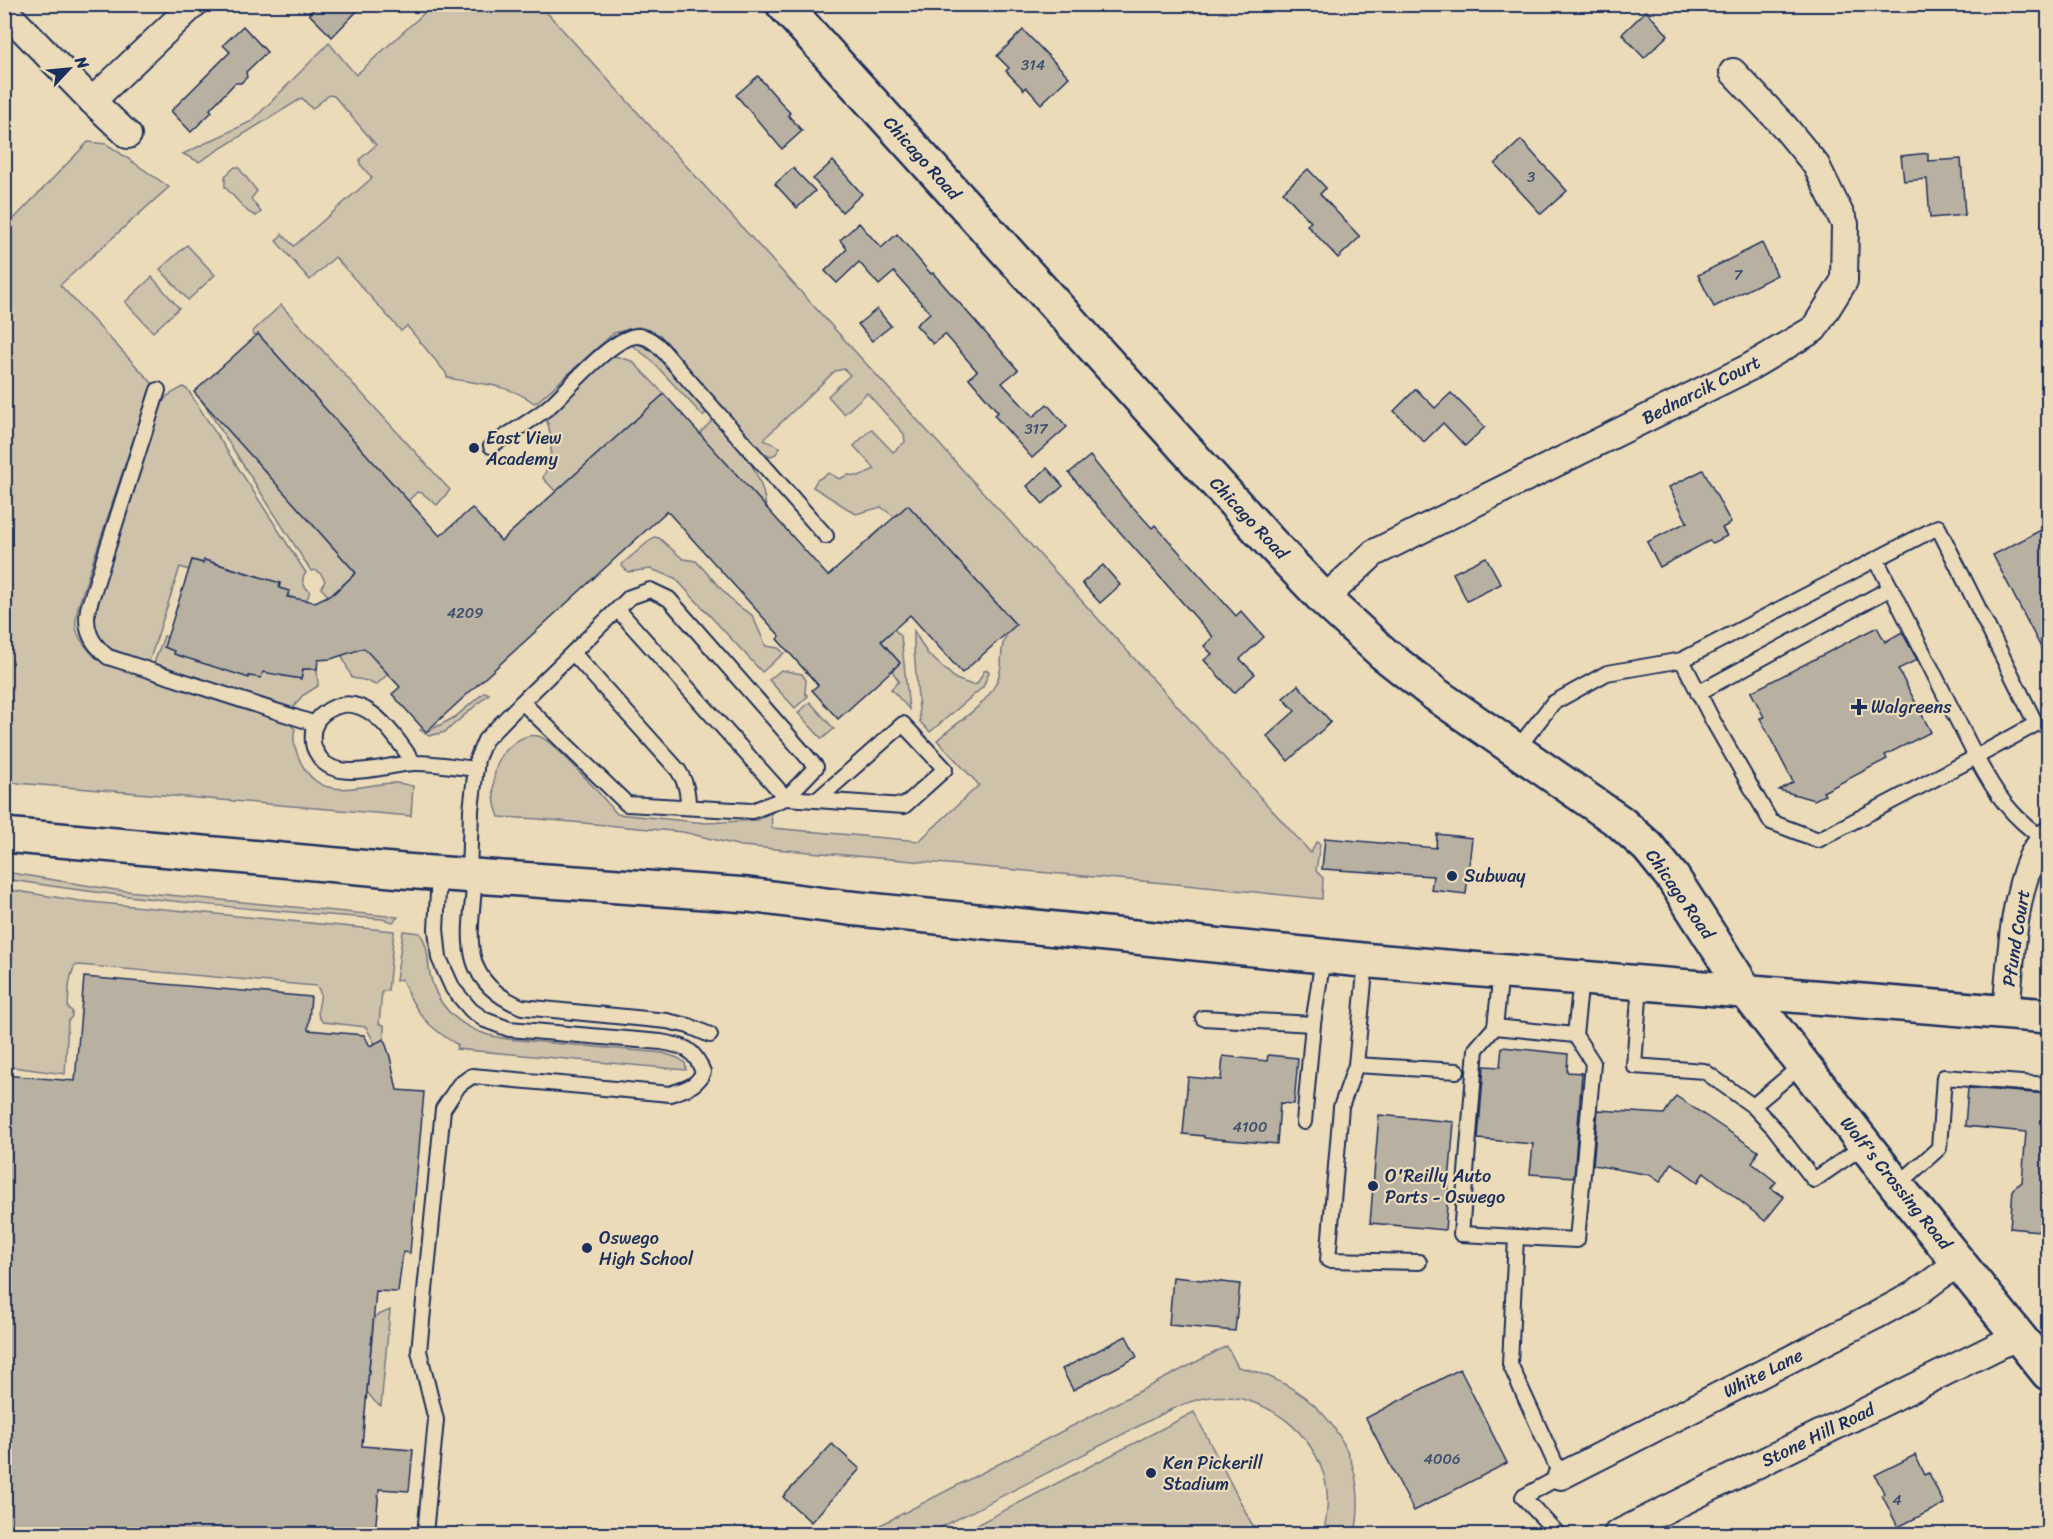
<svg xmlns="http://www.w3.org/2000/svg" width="2053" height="1539" font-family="Sriracha,sans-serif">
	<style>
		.green { fill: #cec2ab; stroke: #747884; stroke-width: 1.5 }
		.building { fill: #b8b1a2; stroke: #1b2f5e; stroke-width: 1.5 }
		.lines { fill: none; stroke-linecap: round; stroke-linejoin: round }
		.service-casing { stroke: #1b2f5e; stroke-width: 18 }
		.minor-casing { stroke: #1b2f5e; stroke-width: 30 }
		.secondary-casing { stroke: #1b2f5e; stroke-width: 38 }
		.primary-casing { stroke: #1b2f5e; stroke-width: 38 }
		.service { stroke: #ecdbb8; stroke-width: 14 }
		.minor { stroke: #ecdbb8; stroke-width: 26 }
		.secondary { stroke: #ecdbb8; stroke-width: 33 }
		.primary { stroke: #ecdbb8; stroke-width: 33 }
		.poi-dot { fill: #1b2f5e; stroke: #ecdbb8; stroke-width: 2 }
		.labels { text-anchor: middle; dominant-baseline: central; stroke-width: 4.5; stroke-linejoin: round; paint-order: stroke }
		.number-label { font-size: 15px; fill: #42506f }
		.street-label { font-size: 18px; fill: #1b2f5e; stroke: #ecdbb8 }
		.poi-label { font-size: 18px; fill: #1b2f5e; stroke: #ecdbb8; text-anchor: start }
	</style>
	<rect width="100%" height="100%" fill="#ecdbb8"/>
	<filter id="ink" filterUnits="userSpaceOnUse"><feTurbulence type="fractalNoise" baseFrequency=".0167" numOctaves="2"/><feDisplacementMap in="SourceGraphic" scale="12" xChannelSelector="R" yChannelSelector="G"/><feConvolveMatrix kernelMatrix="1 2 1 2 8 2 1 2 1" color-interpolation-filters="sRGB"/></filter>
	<g filter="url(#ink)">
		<!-- green -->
		<g class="green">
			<path d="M433 5H540L1311 853 1316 842 1320 844 1316 871 1323 878 1322 899 1176 884 741 846 683 832 539 819 499 817C492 800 491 775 500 758 508 746 523 733 538 736 555 740 604 799 617 814L706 823 757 820 771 812 772 828 919 841 979 785 937 740C956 723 984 707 995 685 1008 662 993 646 1015 624L908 505 895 517 881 507 856 514 813 487 817 480 829 473 839 479 848 475 859 476 875 469 854 446 871 429 893 452 905 442 904 434 867 393 844 414 828 396 850 375 844 369 835 371 769 434 764 440 780 447 776 454 771 456 763 453 660 335 638 327 614 333 537 402 534 403C511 385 481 384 453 379L447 377 446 373 407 326 401 331 335 257 310 280 276 241 282 234 294 246 372 178 360 164V159L376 145 334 96 329 95 312 109 302 98 199 162 183 154 252 121 329 43 356 75Z"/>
			<path d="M88 142 106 144 111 147 169 187 60 285 152 383 78 607C77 613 75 621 76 627 78 640 92 655 102 662L289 723 295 729C292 738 295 748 298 756 318 806 356 784 394 783 401 783 407 785 413 786L411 816 5 782V228Z"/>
			<polygon points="235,167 238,167 257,191 251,199 261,212 256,216 248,212 225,187 225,176"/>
			<polygon points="187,245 215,275 188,300 160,269"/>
			<polygon points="152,277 179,308 153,332 125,302"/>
			<polygon points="281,305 450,490 437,505 422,493 417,492 408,501 258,334 255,336 252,332"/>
			<path d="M629 343C658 343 690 391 708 411L703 416 649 358Z"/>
			<path d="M614 356 632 361 664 394 556 492 543 478C553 456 554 438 545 416L594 370Z"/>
			<path d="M183 387 188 390 306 573C300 579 303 587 310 591L306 602 288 596 289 591 279 588 280 583 205 560 203 563 192 560 189 570 180 567 149 662 109 648 96 634 94 621 95 606 106 572 161 404 167 396Z"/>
			<polygon points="199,396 356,573 329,597 321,588 325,581 321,574 315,570 311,571"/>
			<path d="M715 418C739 446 762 470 766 507L699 434Z"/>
			<polygon points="654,537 659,538 683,559 696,561 736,605 752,615 766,646 778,648 784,653 762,672 675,578 651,569 628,572 621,565"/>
			<polygon points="894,629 901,636 909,709 891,689 899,681 892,671 900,663 881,641"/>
			<polygon points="914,631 927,653 956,679 972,685 977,684 984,671 988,670 989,672 983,687 930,732 920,722 914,650"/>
			<polygon points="352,634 388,674 376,685 364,680 352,678 342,656 345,654 341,645"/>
			<polygon points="164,636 167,637 175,648 174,654 248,677 250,673 261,678 265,665 282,676 301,679 303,669 317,669 318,686 302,696 293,708 154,663"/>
			<polygon points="781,670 802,674 806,680 805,693 808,696 795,708 769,680"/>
			<polygon points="485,692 489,694 445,732 429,736 420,730 423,728 427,732 455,717"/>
			<polygon points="810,702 834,729 822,739 798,713"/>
			<path d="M5 872 116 890 398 917 393 922 382 919C256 910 129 899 5 879Z"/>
			<path d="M4 889 80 901 394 931 388 991H382L379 1024 384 1025V1039L375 1044 366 1027 323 1022C310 1011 328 997 316 986L79 965 75 966C68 978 69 994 68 1008L72 1011V1016L68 1021 65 1074 5 1066Z"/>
			<path d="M403 931 420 933C429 947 427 958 430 974 438 1014 470 1034 508 1039L663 1053 678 1058 685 1063 686 1070 456 1049 458 1045C428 1028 414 1011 402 979L396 981Z"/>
			<polygon points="390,1310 381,1406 375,1402 367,1392 374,1317"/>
			<path d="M1227 1346 1238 1367C1318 1384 1372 1452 1355 1534H1323C1327 1518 1329 1501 1326 1484 1316 1432 1264 1392 1210 1397 1195 1399 1180 1405 1166 1412L928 1534H863Z"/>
			<polygon points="1194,1412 1257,1534 959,1534"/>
		</g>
		<!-- building -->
		<g class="building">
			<polygon points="319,4 364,4 332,37 309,14"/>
			<polygon points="1646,11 1668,35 1644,58 1622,34"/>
			<polygon points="243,26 267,52 246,72 247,77 241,83 235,83 210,109 212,112 191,132 171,111 230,52 223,45"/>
			<polygon points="1023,30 1069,77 1041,104 1026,87 1024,90 1006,71 1009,68 997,56"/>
			<polygon points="758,76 790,113 788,115 802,131 782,149 736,95"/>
			<polygon points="1521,140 1567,191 1541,214 1495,164"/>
			<polygon points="1928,153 1928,161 1961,159 1965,215 1930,218 1927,179 1904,181 1901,156"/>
			<polygon points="833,161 862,194 842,212 813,179"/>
			<polygon points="793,168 815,191 797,208 775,184"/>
			<polygon points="1308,169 1326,188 1320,194 1360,237 1338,258 1307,225 1311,222 1283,192"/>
			<polygon points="859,223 881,248 897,234 931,274 933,273 1018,370 1002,383 1033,417 1047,404 1067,427 1032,458 994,415 998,412 969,378 977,371 945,334 933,344 916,325 930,313 894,272 879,285 859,262 837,283 825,271 847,249 840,240"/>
			<polygon points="1762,243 1777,275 1714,307 1698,275"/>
			<polygon points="877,309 891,326 872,341 858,324"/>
			<polygon points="258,334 440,536 472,508 501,541 664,394 828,576 908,505 1016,625 962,673 910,615 881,641 900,663 838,719 812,690 818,685 777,639 780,636 667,511 426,732 392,694 400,687 364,648 331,659 318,660 317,669 303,669 301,679 263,672 261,678 249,676 249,678 174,654 174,651 164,647 192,560 203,563 204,560 280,583 279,588 289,591 287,597 315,602 334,593 356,573 194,392"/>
			<polygon points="1416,389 1435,408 1451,393 1485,427 1465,446 1443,423 1424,442 1394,411"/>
			<polygon points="1090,456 1131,507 1132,506 1152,528 1155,525 1236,616 1241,611 1264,637 1240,659 1255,674 1234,693 1204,660 1212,654 1204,646 1213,637 1096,505 1069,473"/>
			<polygon points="1047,468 1063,486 1043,504 1027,486"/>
			<polygon points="1703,470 1731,523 1722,528 1727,536 1713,543 1709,541 1660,567 1647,542 1687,522 1669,487"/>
			<polygon points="2049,526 2049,663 1993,555"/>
			<polygon points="1486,557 1501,584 1467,601 1453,573"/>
			<polygon points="1103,565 1120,585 1100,603 1082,583"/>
			<polygon points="1877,627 1885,642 1902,632 1917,660 1898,669 1931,732 1885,755 1887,759 1823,792 1825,795 1814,800 1779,790 1793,782 1760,718 1764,717 1751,692"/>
			<polygon points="1298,685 1331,722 1288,761 1267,736 1295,711 1283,698"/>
			<polygon points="1437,834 1472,838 1466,894 1431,890 1433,876 1322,869 1325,838 1436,848"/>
			<polygon points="84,977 311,997 308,1030 364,1035 370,1046 384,1039 390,1057 397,1090 424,1092 410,1253 403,1252 398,1292 376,1291 362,1446 413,1450 409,1491 379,1489 375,1534 4,1534 4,1075 75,1081"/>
			<polygon points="1502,1047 1568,1054 1567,1072 1582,1073 1574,1177 1530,1174 1533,1144 1478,1139 1484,1066 1500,1067"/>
			<polygon points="1268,1055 1298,1058 1294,1104 1280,1103 1277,1144 1204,1138 1204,1136 1183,1134 1188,1077 1221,1080 1223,1056 1267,1061"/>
			<polygon points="1968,1088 2049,1094 2049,1232 2010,1228 2013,1189 2022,1182 2026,1132 1965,1126"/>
			<polygon points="1676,1096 1758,1151 1752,1163 1776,1182 1771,1188 1784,1197 1765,1221 1704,1172 1698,1182 1672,1163 1660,1182 1650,1175 1593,1165 1598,1110 1664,1114"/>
			<polygon points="1379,1115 1454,1122 1445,1230 1370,1223"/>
			<polygon points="1173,1277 1240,1284 1235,1331 1169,1325"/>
			<polygon points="1126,1336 1137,1357 1073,1390 1062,1369"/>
			<polygon points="1460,1369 1507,1463 1414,1511 1366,1418"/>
			<polygon points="832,1444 860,1469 811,1522 783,1497"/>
			<polygon points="1915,1455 1925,1475 1929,1473 1944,1504 1898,1527 1882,1495 1884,1493 1875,1475"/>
		</g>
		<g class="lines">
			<defs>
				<g id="service">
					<path d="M158 390 88 609C84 630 92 644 108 657L316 724"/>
					<path d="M491 446C511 432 534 420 552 404 570 387 613 336 638 336 654 336 667 356 677 367L826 536"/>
					<polyline points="618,610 786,798 904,806 945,769 903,724 817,800"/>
					<path d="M573 653 678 770C686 782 688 792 688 807"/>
					<path d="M1682 660 1713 721 1771 822 1818 840 1976 757C1995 793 2010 816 2045 840"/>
					<polyline points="1698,693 1891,588"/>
					<polyline points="1516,750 1553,703 1607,673 1682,660 1938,527 2036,724 1976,757 1876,559"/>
					<path d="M414 763C394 735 362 683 323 714 314 721 312 732 313 742 313 749 317 753 320 758 338 784 390 763 416 763 436 763 456 767 476 769"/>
					<polyline points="469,876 471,810 477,759 485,740 522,702 630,597 650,590 669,599 816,767 786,798 752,811 627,804 522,702"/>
					<path d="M475 876C471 934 456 980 522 1007L667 1021 689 1026 710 1035"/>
					<polyline points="1366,961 1356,1065 1341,1107 1328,1260 1419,1262"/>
					<polyline points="1501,972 1495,1027 1476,1049 1461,1234 1577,1240 1593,1063 1575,1035 1581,979"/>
					<polyline points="1640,984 1634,1066 1704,1071 1753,1106 1774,1128 1814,1180 1865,1145"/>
					<polyline points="1203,1018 1313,1024"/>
					<polyline points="1495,1027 1575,1035"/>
					<polyline points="1356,1065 1457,1071"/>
					<polyline points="1753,1106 1802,1065"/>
					<polyline points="1304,1122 1313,1024 1323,957"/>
					<polyline points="1897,1186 1939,1148 1944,1077 2048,1085"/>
					<polyline points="1516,1237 1510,1364 1561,1476 1523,1497 1558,1534"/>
					<path d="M425 1534 436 1420 419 1351 443 1109 459 1085 472 1076 670 1094C684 1089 697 1087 703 1072 694 1048 684 1046 661 1042L509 1029 485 1020 471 1010 453 989 439 958 436 929 439 874"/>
				</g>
				<g id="minor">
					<polyline points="4,10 92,101 128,135"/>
					<polyline points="92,101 194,4"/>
					<polyline points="1324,599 1374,553 1748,368 1814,329 1844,281 1845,224 1816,165 1784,126 1733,72"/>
					<path d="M2006 1012C2011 963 2012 903 2032 857 2035 849 2043 842 2048 835"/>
					<polyline points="1561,1476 1875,1316 1917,1293 1959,1262"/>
					<polyline points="1617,1534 2018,1336"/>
				</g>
				<polyline id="secondary" points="783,4 1269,541 1324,599 1383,653 1435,694 1620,822 1648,847 1673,878 1745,990 1897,1186 2048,1373"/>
				<polyline id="primary" points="4,835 403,871 748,895 849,908 1372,961 2048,1016"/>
			</defs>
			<!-- service casing -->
			<use href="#service" class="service-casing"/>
			<!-- minor casing -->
			<use href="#minor" class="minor-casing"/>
			<!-- secondary casing -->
			<use href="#secondary" class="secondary-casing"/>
			<!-- primary casing -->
			<use href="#primary" class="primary-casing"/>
			<!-- service -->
			<use href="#service" class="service"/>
			<!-- minor -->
			<use href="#minor" class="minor"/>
			<!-- secondary -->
			<use href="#secondary" class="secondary"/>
			<!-- primary -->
			<use href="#primary" class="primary"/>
		</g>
	</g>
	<!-- markers -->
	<g class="poi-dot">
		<circle cx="474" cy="448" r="6"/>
		<path d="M1856 698h6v6h6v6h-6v6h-6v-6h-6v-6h6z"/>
		<circle cx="1452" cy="876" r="6"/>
		<circle cx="1373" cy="1186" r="6"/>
		<circle cx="587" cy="1248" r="6"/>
		<circle cx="1151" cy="1473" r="6"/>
	</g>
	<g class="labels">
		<!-- number labels -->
		<g class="number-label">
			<text x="1033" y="65">314</text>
			<text x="1531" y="177">3</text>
			<text x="1738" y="275">7</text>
			<text x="1036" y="429">317</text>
			<text x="465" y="613">4209</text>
			<text x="1250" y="1127">4100</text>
			<text x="1442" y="1459">4006</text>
			<text x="1897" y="1500">4</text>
		</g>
		<!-- street labels -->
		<g class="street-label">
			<text transform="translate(922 158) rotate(48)">Chicago Road</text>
			<text transform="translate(1701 390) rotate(-27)">Bednarcik Court</text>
			<text transform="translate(1249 518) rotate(47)">Chicago Road</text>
			<text transform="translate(1680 894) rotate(55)">Chicago Road</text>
			<text transform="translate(2016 938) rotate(-81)">Pfund Court</text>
			<text transform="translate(1896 1183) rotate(51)">Wolf's Crossing Road</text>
			<text transform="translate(1763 1373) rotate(-27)">White Lane</text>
			<text transform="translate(1818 1435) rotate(-26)">Stone Hill Road</text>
		</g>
		<!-- poi labels -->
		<g class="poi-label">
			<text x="486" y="438">East View<tspan x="486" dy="21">Academy</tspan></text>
			<text x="1871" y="707">Walgreens</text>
			<text x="1464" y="876">Subway</text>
			<text x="1385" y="1176">O'Reilly Auto<tspan x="1385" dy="21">Parts - Oswego</tspan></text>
			<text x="599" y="1238">Oswego<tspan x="599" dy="21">High School</tspan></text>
			<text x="1163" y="1463">Ken Pickerill<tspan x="1163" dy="21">Stadium</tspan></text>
		</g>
	</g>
	<!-- margin -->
	<rect width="2053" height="1539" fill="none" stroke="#ecdbb8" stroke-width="24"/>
	<rect x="12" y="12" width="2029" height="1515" fill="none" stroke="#1b2f5e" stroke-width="2" filter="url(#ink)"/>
	<!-- north arrow -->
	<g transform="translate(69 69) rotate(64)" stroke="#ecdbb8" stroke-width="4.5" paint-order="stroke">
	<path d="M0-4.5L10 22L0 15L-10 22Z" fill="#1b2f5e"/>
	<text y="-9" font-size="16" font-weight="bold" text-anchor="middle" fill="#1b2f5e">N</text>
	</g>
</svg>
